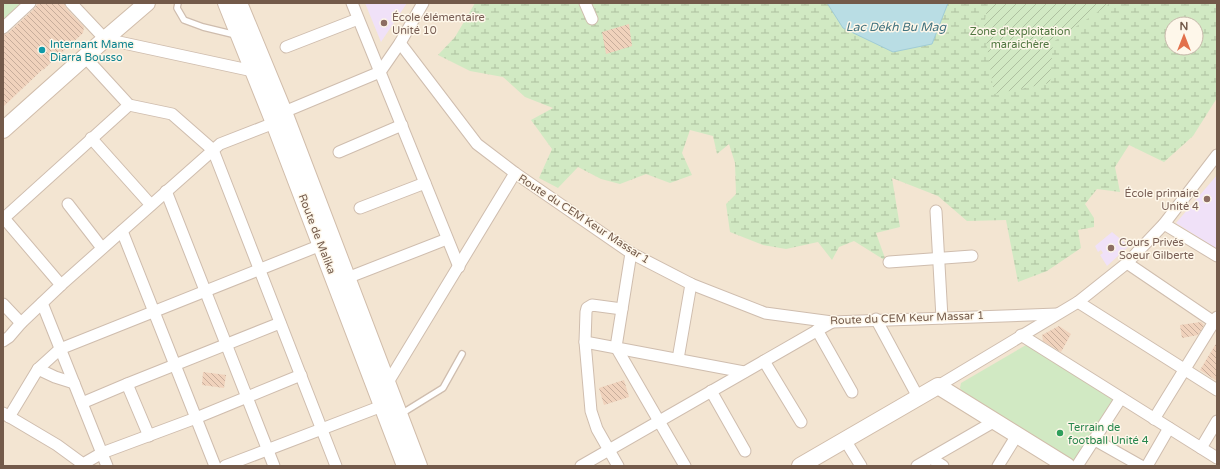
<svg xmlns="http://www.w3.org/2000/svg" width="1220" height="469" font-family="'Varela Round',sans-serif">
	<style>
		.residential { fill: #f3e5d2; fill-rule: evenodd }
		.education { fill: #f0e1f8 }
		.grass { fill: #d1e9c3 }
		.wetland { fill: url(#wetland-marsh); fill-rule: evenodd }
		.garden { fill: url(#garden-furrows) }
		.water { fill: #b9dde4; stroke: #a0ccd6 }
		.building { fill: url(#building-back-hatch) }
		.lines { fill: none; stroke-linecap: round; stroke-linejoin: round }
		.lane-casing { stroke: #cfbdae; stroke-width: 8 }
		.street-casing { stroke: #cfbdae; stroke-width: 13 }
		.secondary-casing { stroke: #d1bdab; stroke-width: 18 }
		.lane { stroke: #fff; stroke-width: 5.5 }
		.street { stroke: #fff; stroke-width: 11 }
		.secondary { stroke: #fff; stroke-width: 16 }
		.education-dot { fill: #8d6e63; stroke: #fef7ea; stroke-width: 1.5 }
		.culture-dot { fill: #0f9aa8; stroke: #fef7ea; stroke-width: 1.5 }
		.leisure-dot { fill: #2e9e5b; stroke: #fef7ea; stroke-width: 1.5 }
		.labels { text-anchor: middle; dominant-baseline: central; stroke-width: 3; stroke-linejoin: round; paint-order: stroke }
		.education-label { font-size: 11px; fill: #785e54; stroke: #fef7ea; text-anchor: start }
		.park-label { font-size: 11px; fill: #527842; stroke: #fef7ea }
		.culture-label { font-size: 11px; fill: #0d838f; stroke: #fef7ea; text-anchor: start }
		.street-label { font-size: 11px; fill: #735a4a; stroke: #fef7ea }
		.leisure-label { font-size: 11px; fill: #27864d; stroke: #fef7ea; text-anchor: start }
		.water-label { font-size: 12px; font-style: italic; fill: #42737f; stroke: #fef7ea }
	</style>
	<defs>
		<pattern id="wetland-marsh" width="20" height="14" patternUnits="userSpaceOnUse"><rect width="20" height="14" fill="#d1e9c3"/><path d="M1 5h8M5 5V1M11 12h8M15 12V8" fill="none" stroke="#aec0a0"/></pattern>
		<pattern id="garden-furrows" width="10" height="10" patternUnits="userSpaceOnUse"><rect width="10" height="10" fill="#d1e9c3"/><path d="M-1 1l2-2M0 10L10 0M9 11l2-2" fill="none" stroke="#aec0a0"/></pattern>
		<pattern id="building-back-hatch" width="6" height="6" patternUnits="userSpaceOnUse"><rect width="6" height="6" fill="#f0d2bc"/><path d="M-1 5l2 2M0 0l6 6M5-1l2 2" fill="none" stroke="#c7ad9b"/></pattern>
	</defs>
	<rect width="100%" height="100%" fill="#fbf3e4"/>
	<!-- residential -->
	<path class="residential" d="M3 3H1217V466H3ZM1172 24H1196V48H1172Z"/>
	<!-- education -->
	<g class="education">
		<polygon points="365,3 407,3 381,42"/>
		<polygon points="1217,175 1217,249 1176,223"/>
		<polygon points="1112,232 1129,246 1107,266 1100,255 1103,253 1101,250 1098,252 1095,246"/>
	</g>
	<!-- grass -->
	<g class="grass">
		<polygon points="3,3 25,3 3,22"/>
		<polygon points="1026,345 1116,400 1077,466 964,394 960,388 961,383"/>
	</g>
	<!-- wetland -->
	<path class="wetland" d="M475 3H1217V98L1193 136 1164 162 1129 145 1115 167 1120 192 1097 189 1085 204 1094 218V227L1078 230 1081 248 1047 271 1018 282 1006 220 967 221 938 196 892 178 900 227 876 233 886 261 854 241 839 247 832 260 818 242 786 249 763 245 730 232 726 204 736 194 735 163 729 144 717 154 713 136 690 130 682 153 692 175 670 183 646 174 620 184 601 179 578 167 558 188 539 178 552 149 531 120 553 108 525 97 503 77 470 71 438 55 455 37ZM1172 24H1196V48H1172Z"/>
	<!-- garden -->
	<polygon class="garden" points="988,3 1108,3 1108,5 1053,42 1050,83 994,94 984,26"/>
	<!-- water -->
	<polygon class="water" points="827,3 948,3 932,44 893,52 843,28"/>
	<!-- building -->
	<g class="building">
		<polygon points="38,3 64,3 66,8 84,27 83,33 43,70 43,69 3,107 3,35 8,33 35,8"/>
		<polygon points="629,24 632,46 606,54 602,32"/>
		<polygon points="1201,322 1204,325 1198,335 1182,338 1180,325"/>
		<polygon points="1059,326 1071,334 1061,352 1043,341 1042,335"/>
		<polygon points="1217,342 1217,381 1200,370"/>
		<polygon points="203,372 226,375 224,388 202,385"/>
		<polygon points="624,380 629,397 604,405 599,388"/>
	</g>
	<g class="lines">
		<defs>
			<g id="lane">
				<polyline points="178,3 177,8 184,20 203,27 236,35"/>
				<polyline points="401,414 443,388 462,354"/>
			</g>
			<g id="street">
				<polyline points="71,3 105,39 253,71"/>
				<polyline points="352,3 459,267"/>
				<polyline points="585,3 592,19"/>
				<polyline points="3,28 30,3"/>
				<polyline points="400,43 477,144 515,173 631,253 691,284 765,313 832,322 1057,314"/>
				<polyline points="286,47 358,19"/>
				<polyline points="85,57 129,105 172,114 213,150 336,466"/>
				<polyline points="284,112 380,72 400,43 423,3"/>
				<polyline points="91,138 151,205"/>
				<polyline points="339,152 402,125"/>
				<polyline points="166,191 274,466"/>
				<polyline points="68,204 102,248"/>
				<polyline points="360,208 425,183"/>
				<polyline points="936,211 942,318"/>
				<polyline points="3,217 61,285"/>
				<polyline points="3,219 129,105"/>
				<polyline points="1164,224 1217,256"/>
				<polyline points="122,231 215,466"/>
				<polyline points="631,253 616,347 685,466"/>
				<polyline points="889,262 972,256"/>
				<polyline points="1127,263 1217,324"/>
				<polyline points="347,278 447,239"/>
				<polyline points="1078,302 1217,390"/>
				<polyline points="42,303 107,466"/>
				<polyline points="3,304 21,323"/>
				<polyline points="876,319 918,397"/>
				<polyline points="817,330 852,392"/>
				<polyline points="1021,335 1217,458"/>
				<polyline points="3,341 9,337 21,323 61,285 220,144 274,123"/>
				<polyline points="585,342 744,372"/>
				<polyline points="678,359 691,284"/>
				<polyline points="764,361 801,422"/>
				<polyline points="38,369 55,377 74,383"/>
				<polyline points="127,384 149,436"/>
				<polyline points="387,384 515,173"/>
				<polyline points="938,386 1078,302 1127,263 1164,224 1217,155"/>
				<polyline points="711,391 745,451"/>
				<polyline points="82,403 127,384 280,323"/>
				<polyline points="3,413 57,445 83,464 102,453 196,418 301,375"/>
				<polyline points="9,417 38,369 60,349 321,245"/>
				<polyline points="1154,419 1217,317"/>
				<polyline points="845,440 861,466"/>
				<polyline points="1095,440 1141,466"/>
				<polyline points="1201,448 1217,421"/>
				<polyline points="931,458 943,466"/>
				<polyline points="225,466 382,406"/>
				<polyline points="581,466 832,322"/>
				<polyline points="618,466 597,429 591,411 585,342 586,312 587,308 592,305 622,309"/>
				<polyline points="917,466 995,421"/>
				<polyline points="998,466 1017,435"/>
				<polyline points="1077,466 1121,398"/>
				<polyline points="1147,466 1169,428"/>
			</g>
			<g id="secondary">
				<polyline points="226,3 274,123 405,466"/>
				<polyline points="239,3 284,112 419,466"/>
				<polyline points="3,130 105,39 147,3"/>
				<polyline points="800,466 938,386 1067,466"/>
			</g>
		</defs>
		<!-- lane casing -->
		<use href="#lane" class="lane-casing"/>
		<!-- street casing -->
		<use href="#street" class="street-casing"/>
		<!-- secondary casing -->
		<use href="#secondary" class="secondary-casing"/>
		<!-- lane -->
		<use href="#lane" class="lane"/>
		<!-- street -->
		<use href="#street" class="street"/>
		<!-- secondary -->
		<use href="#secondary" class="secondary"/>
	</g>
	<!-- markers -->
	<g class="education-dot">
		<circle cx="384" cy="23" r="4"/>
		<circle cx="1207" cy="199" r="4"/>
		<circle cx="1111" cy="248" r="4"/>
	</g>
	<circle class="culture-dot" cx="42" cy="50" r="4"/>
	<circle class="leisure-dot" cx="1060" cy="433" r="4"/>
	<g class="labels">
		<!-- education labels -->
		<g class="education-label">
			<text x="392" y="17">École élémentaire<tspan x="392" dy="13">Unité 10</tspan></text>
			<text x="1199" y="193" text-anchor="end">École primaire<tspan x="1199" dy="13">Unité 4</tspan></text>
			<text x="1119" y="242">Cours Privés<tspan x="1119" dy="13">Soeur Gilberte</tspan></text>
		</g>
		<!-- park labels -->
		<g class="park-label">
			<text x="1020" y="31">Zone d'exploitation<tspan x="1020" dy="13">maraichère</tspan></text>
		</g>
		<!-- culture labels -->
		<g class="culture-label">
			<text x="50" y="44">Internant Mame<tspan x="50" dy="13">Diarra Bousso</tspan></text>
		</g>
		<!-- street labels -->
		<g class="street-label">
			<text transform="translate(584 219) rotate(33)">Route du CEM Keur Massar 1</text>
			<text transform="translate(317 234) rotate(69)">Route de Malika</text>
			<text transform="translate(907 318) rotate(-2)">Route du CEM Keur Massar 1</text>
		</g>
		<!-- leisure labels -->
		<g class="leisure-label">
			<text x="1068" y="427">Terrain de<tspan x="1068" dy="13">football Unité 4</tspan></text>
		</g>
		<!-- water labels -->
		<g class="water-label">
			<text x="896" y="27">Lac Dékh Bu Mag</text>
		</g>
	</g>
	<!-- border -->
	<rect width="1220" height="469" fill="none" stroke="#735a4a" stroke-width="8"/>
	<!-- north arrow -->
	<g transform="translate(1184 36)"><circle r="19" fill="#fef7ea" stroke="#c6b8aa"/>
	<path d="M0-3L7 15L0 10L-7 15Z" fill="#e2714c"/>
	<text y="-6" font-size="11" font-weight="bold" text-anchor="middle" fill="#735a4a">N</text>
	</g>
</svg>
